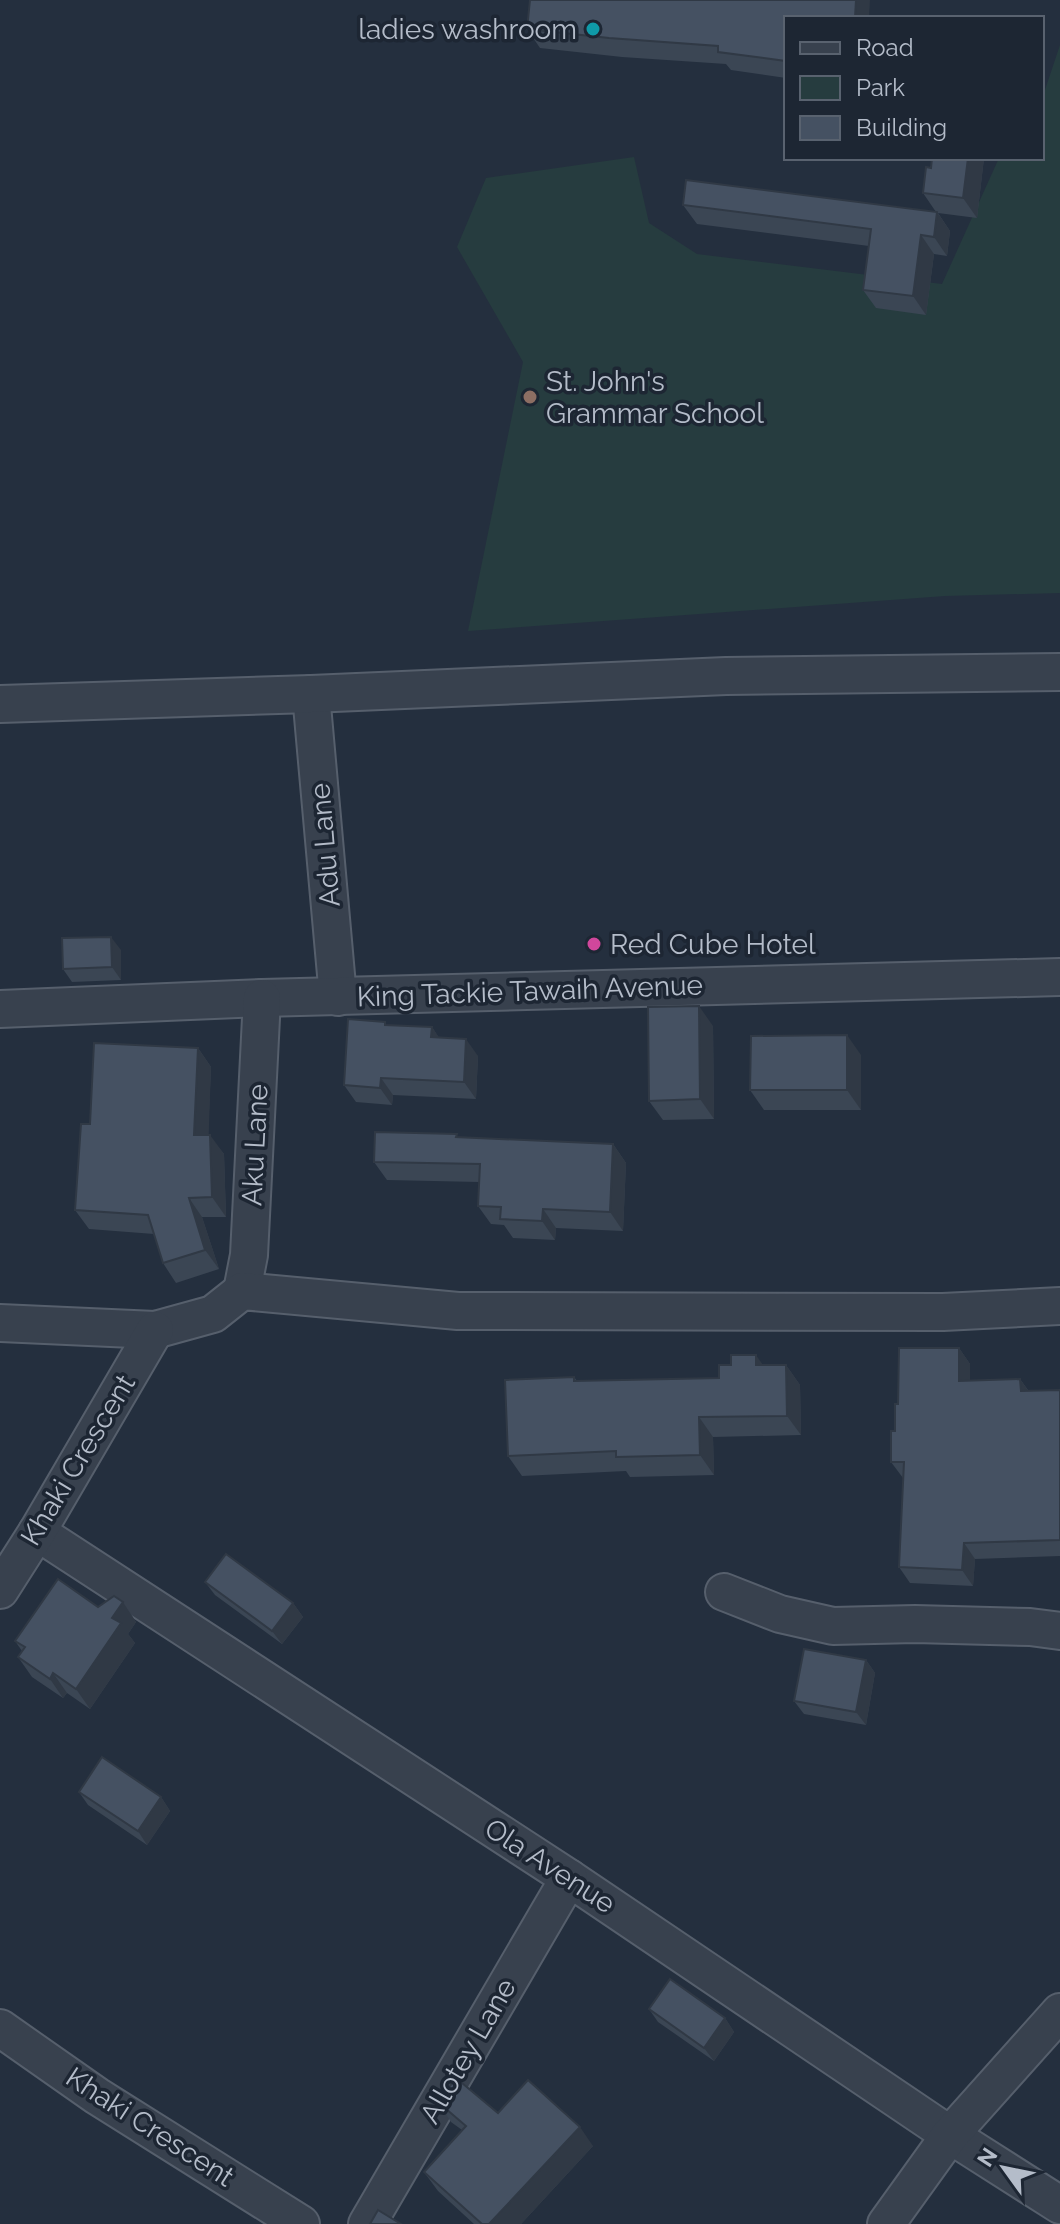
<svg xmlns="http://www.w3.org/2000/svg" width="1060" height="2224" font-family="Raleway,sans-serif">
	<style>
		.green { fill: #263c3f }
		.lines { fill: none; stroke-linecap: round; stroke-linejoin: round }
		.minor-casing { stroke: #565f6c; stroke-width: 40 }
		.minor { stroke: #38414e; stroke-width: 36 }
		.wall { fill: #3b4654 }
		.shaded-wall { fill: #303945 }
		.building { fill: #455162; stroke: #303945; stroke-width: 2 }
		.culture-dot { fill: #0f9aa8; stroke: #1d2633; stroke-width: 3 }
		.education-dot { fill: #8d6e63; stroke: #1d2633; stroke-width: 3 }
		.hotel-dot { fill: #d1479c; stroke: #1d2633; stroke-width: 3 }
		.labels { text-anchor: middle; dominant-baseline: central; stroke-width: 7; stroke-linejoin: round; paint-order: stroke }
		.poi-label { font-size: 28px; fill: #b4bcc9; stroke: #1d2633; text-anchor: start }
		.street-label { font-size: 28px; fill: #b4bcc9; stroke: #1d2633 }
	</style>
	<rect width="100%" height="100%" fill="#242f3e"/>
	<!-- green -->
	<polygon class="green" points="1060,45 1060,593 945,596 468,631 523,362 457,247 486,178 634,157 649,223 697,254 942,284 999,158 1042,158 1042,99"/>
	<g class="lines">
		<defs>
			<g id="minor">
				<polyline points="311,694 338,997"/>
				<polyline points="0,704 311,694 726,676 1060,672"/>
				<polyline points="0,1009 262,998 1060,977"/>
				<polyline points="242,1291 249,1255 262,998"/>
				<polyline points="0,1323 155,1330 213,1314 242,1291 458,1311 943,1312 1060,1306"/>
				<polyline points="37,1532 569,1878 950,2135 1060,2205"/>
				<polyline points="0,1590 37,1532 155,1330"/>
				<polyline points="724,1592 780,1614 833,1626 915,1624 1030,1627 1060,1631"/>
				<polyline points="0,2028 97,2096 301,2224"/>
				<polyline points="367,2224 569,1878"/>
				<polyline points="886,2224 950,2135 1060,2012"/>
			</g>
		</defs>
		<!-- minor casing -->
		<use href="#minor" class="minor-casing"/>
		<!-- minor -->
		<use href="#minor" class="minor"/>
	</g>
	<!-- wall -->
	<g class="wall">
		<polygon points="786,18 786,78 731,70 726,64 622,57 540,48 527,29"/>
		<polygon points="932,158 984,158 977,218 938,213 950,231 947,256 934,254 926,315 876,308 863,290 869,246 697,224 683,205 936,212 923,193 931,168"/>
		<polygon points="121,950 121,980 72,982 63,969"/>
		<polygon points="387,1025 432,1027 439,1038 478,1056 476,1099 393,1095 392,1105 356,1102 344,1085"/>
		<polygon points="713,1026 714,1119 663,1120 649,1101"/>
		<polygon points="198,1048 211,1067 208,1135 224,1154 226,1217 202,1217 219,1269 176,1283 163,1263 154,1234 89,1229 75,1210 90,1124"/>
		<polygon points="861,1055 861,1110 764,1110 750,1090"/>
		<polygon points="459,1137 613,1144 626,1163 623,1231 556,1228 555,1240 513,1238 504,1225 491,1224 478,1206 479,1182 387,1180 374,1162"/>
		<polygon points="959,1348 970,1364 970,1381 1020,1379 1028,1390 1060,1390 1060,1556 975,1559 973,1586 910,1583 899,1567 903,1478 891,1462 898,1404"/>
		<polygon points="763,1365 786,1365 800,1385 801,1435 713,1437 714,1475 630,1477 626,1471 522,1476 508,1456 574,1377 577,1381 719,1378"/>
		<polygon points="205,1582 293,1603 303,1617 282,1644 215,1595"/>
		<polygon points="123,1602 136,1622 128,1634 135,1643 90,1709 67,1693 63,1698 32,1677 18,1657 22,1651 15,1641 98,1607"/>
		<polygon points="866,1660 875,1673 866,1725 804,1714 794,1701"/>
		<polygon points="79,1792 161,1797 170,1811 147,1845 88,1805"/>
		<polygon points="649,2009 725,2018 734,2032 714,2061 658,2022"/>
		<polygon points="438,2102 498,2113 593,2146 521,2224 474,2224 438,2191 424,2172 462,2130 451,2122"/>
	</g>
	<!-- shaded-wall -->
	<g class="shaded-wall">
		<polygon points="856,0 870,0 869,18 855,18"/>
		<polygon points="968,158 984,158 977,218 963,198"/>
		<polygon points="937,212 950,231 947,256 934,237"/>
		<polygon points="921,235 934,254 926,315 913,296"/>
		<polygon points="111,937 121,950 121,980 112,967"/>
		<polygon points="699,1006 713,1026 714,1119 700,1099"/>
		<polygon points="432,1027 444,1045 431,1037"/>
		<polygon points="847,1035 861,1055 861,1110 847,1090"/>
		<polygon points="466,1039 478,1056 476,1099 464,1082"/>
		<polygon points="198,1048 211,1067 208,1154 194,1135"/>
		<polygon points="381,1078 393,1095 392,1105 380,1088"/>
		<polygon points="210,1135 224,1154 226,1217 212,1197"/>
		<polygon points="613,1144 626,1163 623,1231 610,1212"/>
		<polygon points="189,1198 202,1217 219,1269 205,1250"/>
		<polygon points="543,1209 556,1228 555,1240 542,1221"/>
		<polygon points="959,1348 970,1364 970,1397 959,1381"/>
		<polygon points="756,1355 770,1375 756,1365"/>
		<polygon points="786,1365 800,1385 801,1435 787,1416"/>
		<polygon points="1020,1379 1031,1395 1021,1391"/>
		<polygon points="699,1417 713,1437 714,1475 700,1455"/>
		<polygon points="964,1543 975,1559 973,1586 962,1570"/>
		<polygon points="123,1602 136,1622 128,1634 135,1643 90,1709 76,1689 112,1618"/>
		<polygon points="293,1603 303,1617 282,1644 272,1631"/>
		<polygon points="866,1660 875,1673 866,1725 856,1712"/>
		<polygon points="53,1673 67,1693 63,1698 50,1679"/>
		<polygon points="161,1797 170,1811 147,1845 138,1831"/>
		<polygon points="725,2018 734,2032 714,2061 704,2048"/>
		<polygon points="580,2127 593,2146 521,2224 489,2224"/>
	</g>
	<!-- building -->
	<g class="building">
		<polygon points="530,0 856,0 855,18 786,18 786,61 718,52 718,46 609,38 527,29"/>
		<polygon points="932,158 968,158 963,198 923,193 926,167 931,168"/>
		<polygon points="686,180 937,212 934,237 921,235 913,296 863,290 871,229 683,205"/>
		<polygon points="111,937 112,967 63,969 62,938"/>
		<polygon points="699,1006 700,1099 649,1101 648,1007"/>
		<polygon points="348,1019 385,1022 385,1025 432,1027 431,1037 466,1039 464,1082 381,1078 380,1088 344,1085"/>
		<polygon points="847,1035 847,1090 750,1090 751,1036"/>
		<polygon points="94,1043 198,1048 194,1135 210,1135 212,1197 189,1198 205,1250 163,1263 148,1215 75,1210 81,1124 90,1124"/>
		<polygon points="375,1132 457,1134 456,1137 613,1144 610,1212 543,1209 542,1221 500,1219 501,1207 478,1206 480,1164 374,1162"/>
		<polygon points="899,1348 959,1348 959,1381 1020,1379 1021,1391 1060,1390 1060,1540 964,1543 962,1570 899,1567 904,1462 891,1462 891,1431 895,1431 895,1404 898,1404"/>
		<polygon points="731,1355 756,1355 756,1365 786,1365 787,1416 699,1417 700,1455 616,1457 616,1451 508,1456 505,1380 574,1377 574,1381 719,1378 719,1365 731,1365"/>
		<polygon points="226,1554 293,1603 272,1631 205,1582"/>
		<polygon points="58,1579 98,1607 114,1596 123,1602 112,1618 121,1623 76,1689 53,1673 50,1679 18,1657 25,1647 15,1641"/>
		<polygon points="804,1649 866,1660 856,1712 794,1701"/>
		<polygon points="102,1757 161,1797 138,1831 79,1792"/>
		<polygon points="670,1979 725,2018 704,2048 649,2009"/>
		<polygon points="456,2078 498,2113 528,2080 580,2127 489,2224 482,2224 424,2172 466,2126 438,2102"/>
		<polygon points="378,2210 401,2224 370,2224"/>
	</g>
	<!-- markers -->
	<circle class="culture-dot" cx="593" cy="29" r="8"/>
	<circle class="education-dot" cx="530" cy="397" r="8"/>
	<circle class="hotel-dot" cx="594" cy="944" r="8"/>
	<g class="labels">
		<!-- poi labels -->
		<g class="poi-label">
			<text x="577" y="29" text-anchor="end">ladies washroom</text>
			<text x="546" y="381">St. John's<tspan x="546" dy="32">Grammar School</tspan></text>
			<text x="610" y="944">Red Cube Hotel</text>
		</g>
		<!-- street labels -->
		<g class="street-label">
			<text transform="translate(325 845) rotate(-95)">Adu Lane</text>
			<text transform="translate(530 991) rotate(-2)">King Tackie Tawaih Avenue</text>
			<text transform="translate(255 1145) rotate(-87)">Aku Lane</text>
			<text transform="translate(78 1460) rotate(-59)">Khaki Crescent</text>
			<text transform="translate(550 1866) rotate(33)">Ola Avenue</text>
			<text transform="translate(468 2051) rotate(-60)">Allotey Lane</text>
			<text transform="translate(150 2127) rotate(33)">Khaki Crescent</text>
		</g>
	</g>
	<!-- legend -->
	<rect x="784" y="16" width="260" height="144" fill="#1d2633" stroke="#59626f" stroke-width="2"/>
	<rect x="800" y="42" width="40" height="12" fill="#38414e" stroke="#59626f" stroke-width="2"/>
	<text x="856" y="56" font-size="24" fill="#b4bcc9">Road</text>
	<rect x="800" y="76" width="40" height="24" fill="#263c3f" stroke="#59626f" stroke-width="2"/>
	<text x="856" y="96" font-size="24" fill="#b4bcc9">Park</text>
	<rect x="800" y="116" width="40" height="24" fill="#455162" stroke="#59626f" stroke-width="2"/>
	<text x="856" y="136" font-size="24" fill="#b4bcc9">Building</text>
	<!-- north arrow -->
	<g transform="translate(1004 2168) rotate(303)" stroke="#1d2633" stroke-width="6" paint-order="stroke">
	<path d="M0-6L14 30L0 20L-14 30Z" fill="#b4bcc9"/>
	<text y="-12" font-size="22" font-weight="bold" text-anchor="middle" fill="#b4bcc9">N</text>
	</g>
</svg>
